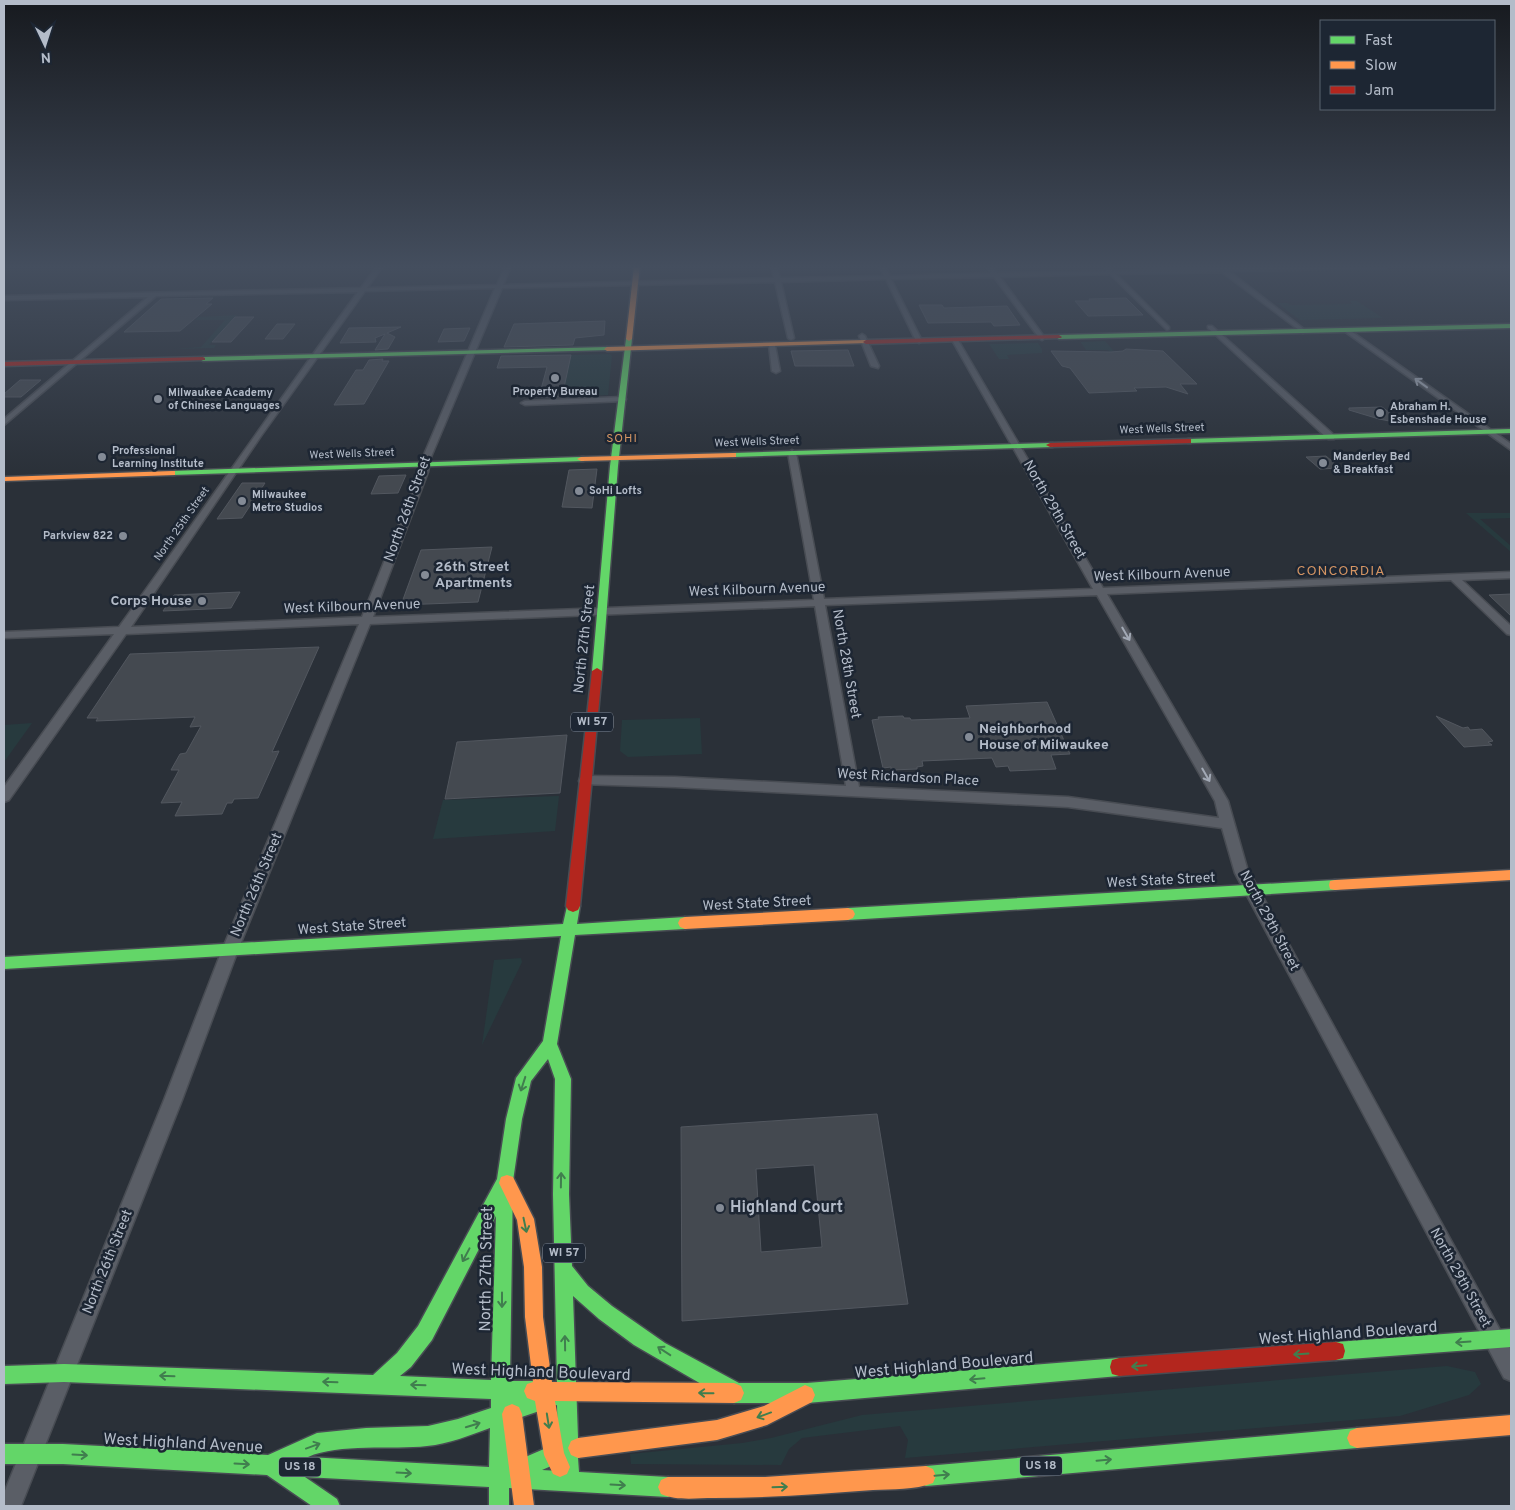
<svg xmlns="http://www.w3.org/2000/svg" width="1515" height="1510" font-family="Overpass,sans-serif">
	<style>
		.green { fill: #273a3e }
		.building { fill: #444950; stroke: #52575f; fill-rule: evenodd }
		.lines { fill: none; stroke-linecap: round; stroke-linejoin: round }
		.street-casing { stroke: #484c53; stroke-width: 3 }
		.fast-casing { stroke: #484c53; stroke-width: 3 }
		.slow-casing { stroke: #484c53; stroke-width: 3 }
		.jam-casing { stroke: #484c53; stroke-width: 3 }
		.street { fill: #5a5e66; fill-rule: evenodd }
		.fast { fill: #63d668; fill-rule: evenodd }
		.slow { fill: #ff974d; fill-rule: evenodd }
		.jam { fill: #b3261e; fill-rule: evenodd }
		.oneway { stroke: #a2a9b5 }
		.oneway2 { stroke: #407e4e }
		.poi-dot { fill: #848b96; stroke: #1d2633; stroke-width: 2 }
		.labels { text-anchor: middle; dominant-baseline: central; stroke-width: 5; stroke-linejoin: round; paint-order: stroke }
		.far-poi-label { font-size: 11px; font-weight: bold; fill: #b4bcc9; stroke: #1d2633; text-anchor: start }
		.far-street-label { font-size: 11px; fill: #b4bcc9; stroke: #1d2633 }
		.far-neighbourhood-label { font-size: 12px; letter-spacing: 1px; fill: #d59563; stroke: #1d2633 }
		.shield { fill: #1d2633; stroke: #878f9c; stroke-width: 1 }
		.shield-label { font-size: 12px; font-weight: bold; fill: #b4bcc9 }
		.street-label { font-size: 14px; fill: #b4bcc9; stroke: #1d2633 }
		.poi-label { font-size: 14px; font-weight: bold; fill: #b4bcc9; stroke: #1d2633; text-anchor: start }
		.far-quarter-label { font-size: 14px; letter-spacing: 1px; fill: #d59563; stroke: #1d2633 }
		.near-poi-label { font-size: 16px; font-weight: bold; fill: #b4bcc9; stroke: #1d2633; text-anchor: start }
		.near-street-label { font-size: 16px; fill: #b4bcc9; stroke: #1d2633 }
	</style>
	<rect width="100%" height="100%" fill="#2a3038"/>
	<!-- green -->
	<g class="green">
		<polygon points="1350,301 1357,301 1383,318 1300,320 1277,303 1287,303 1291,305 1352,304"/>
		<polygon points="237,315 209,345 216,345 214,348 173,349 201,347 225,320 195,320 198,317"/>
		<polygon points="1105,341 1126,365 1113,357 1108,350 1086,350 1081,343 1081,342"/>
		<polygon points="1038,343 1042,349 1042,353 1007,355 1009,359 999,359 989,344"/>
		<polygon points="610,354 612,356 608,395 562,397 571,355"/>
		<polygon points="1466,513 1511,513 1511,518 1480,519 1511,546 1511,552"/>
		<polygon points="700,718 702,754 628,757 620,751 622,720"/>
		<polygon points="32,723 4,762 4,725"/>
		<polygon points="559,796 555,831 433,839 443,800"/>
		<polygon points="521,958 522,962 482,1045 494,960"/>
		<polygon points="1447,1366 1475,1372 1481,1384 1469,1395 1400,1416 905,1458 908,1440 900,1426 802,1438 789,1449 781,1465 631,1464 630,1454 742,1443 771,1438 862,1415"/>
	</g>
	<!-- building -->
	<g class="building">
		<polygon points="213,298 206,304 212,304 180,331 124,332 161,299"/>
		<polygon points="1126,298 1143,315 1088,316 1075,301 1090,301 1089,299"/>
		<polygon points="919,305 942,305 944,308 1007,306 1020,325 994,326 991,322 928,323"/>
		<polygon points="235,317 254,317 231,342 212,342"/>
		<polygon points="605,321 604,335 575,338 573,345 504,347 514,324"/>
		<polygon points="277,324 295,324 283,339 265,339"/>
		<polygon points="401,327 387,333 395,337 388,349 375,350 385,334 375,338 376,342 340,343 349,328"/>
		<polygon points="470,328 464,341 438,342 444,329"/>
		<polygon points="1126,349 1163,351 1197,384 1180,384 1188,394 1166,387 1134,388 1137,391 1089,393 1070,368 1062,366 1051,351 1111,352 1123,351"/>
		<polygon points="848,350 854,366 795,366 791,351"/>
		<polygon points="571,355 562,397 539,397 547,367 497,368 501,356"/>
		<polygon points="383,359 382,361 389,361 364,404 334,405 356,370 363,370 369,360"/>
		<polygon points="20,380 41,380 21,397 4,397 4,394"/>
		<polygon points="1382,407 1405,424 1379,419 1349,410 1349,408"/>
		<polygon points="1326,456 1340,468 1320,469 1306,457"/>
		<polygon points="597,469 592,508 562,507 569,470"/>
		<polygon points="406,475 398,493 371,494 379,476"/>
		<polygon points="242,483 265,483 242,518 217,519"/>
		<polygon points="492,547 478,602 401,605 421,550"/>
		<polygon points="240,592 231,608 163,611 174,595"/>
		<polygon points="1511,594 1511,616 1489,595"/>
		<polygon points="319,647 272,752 279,751 258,798 234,799 232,803 227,803 222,814 175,816 182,802 161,803 179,770 171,770 180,754 186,753 201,726 190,727 195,717 96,721 98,718 87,718 130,654"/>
		<polygon points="1047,702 1070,754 1051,755 1056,769 1010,771 1008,766 996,767 992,758 922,761 923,766 917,767 917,769 891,770 891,767 883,768 872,720 879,719 878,717 903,716 904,718 910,718 911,720 970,718 966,706"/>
		<polygon points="1436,716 1463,728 1468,727 1470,730 1482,729 1493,741 1488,742 1492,745 1464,747"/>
		<polygon points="567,735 560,793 445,799 457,742"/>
		<path d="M877 1114 908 1304 682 1321 681 1127ZM814 1165 822 1247 761 1252 756 1169Z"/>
	</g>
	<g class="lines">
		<defs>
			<g id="street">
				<path d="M377 266H383L367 288 497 285 505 266H511L503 285 774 278 771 266H777L780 278 884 276 879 266H885L890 276 991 273 986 266H992L997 273 1106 271 1105 269 1108 267 1113 271 1218 268V266L1225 268 1389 266 1386 268 1229 271 1305 330 1306 331 1303 333 1222 272 1116 274 1169 327V329L1167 330 1110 274 1000 277 1045 338 1042 340 1040 339 994 277 891 279 922 341 919 343 916 341 886 279 781 282 794 338 791 340 788 338 775 282 502 288 431 457 428 472 373 617 814 600 788 453 792 450 796 453 824 599 1093 589 952 340 955 338 958 340 1103 588 1511 572V578L1462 580 1511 626V635L1507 634 1451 580 1107 594 1228 801 1247 868 1511 1350V1381L1504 1378 1235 873 1222 828 1068 807 675 787 580 784 579 781 580 778 585 776 675 777 846 786 815 606 370 624 238 950 182 1100 21 1506H4V1493L164 1100 222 950 359 624 126 634 9 800 4 802V787L114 634 4 638V632L119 627C199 516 277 403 358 292L156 296 4 425V419L148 297 4 300V296L361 288ZM495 288 423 457 420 472 362 617 131 627 261 436 365 291ZM1097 595 1215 801 1219 818 1068 797 859 787 825 605Z"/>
				<polygon points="1208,326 1212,326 1334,435 1334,439 1328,439 1208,328"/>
				<polygon points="1344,329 1348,329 1511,444 1511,450 1344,331"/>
				<polygon points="862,334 865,336 879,366 878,368 871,366 859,336"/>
				<polygon points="772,343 775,345 780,371 776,373 772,371 769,345"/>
				<polygon points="622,397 626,399 625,401 525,405 521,403 525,401"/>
			</g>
			<g id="fast">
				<polygon points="1511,324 1511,328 1059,339 1056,337 1059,335"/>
				<polygon points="629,337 632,339 618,466 602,671 597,674 592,671 610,466 626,339"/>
				<polygon points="607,347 610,349 609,350 203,361 200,359 203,357"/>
				<polygon points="1511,429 1511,433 1188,443 1184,441 1188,439"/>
				<polygon points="1050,443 1053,443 1053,447 733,457 729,455 733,453"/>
				<polygon points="581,457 584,457 584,461 172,475 168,473 172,471"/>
				<polygon points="1335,880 1340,881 1341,885 1340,889 1335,890 848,920 843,918 841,914 843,910 848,908"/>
				<path d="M573 900 578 902 580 906 577 924 685 917 690 919 692 923 690 927 685 929 575 935 557 1044 571 1079 569 1194 572 1266 588 1286 612 1306 665 1343 739 1383H807L1119 1358 1126 1360 1128 1367 1126 1374 1119 1376 807 1403H734L634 1345 599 1319 573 1296 578 1438 585 1441 588 1448 585 1455 578 1458 579 1472 668 1477 675 1480 678 1487 675 1494 668 1497 509 1488V1506H489V1487L305 1477 337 1499 340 1506H312L267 1475 63 1464H4V1444H63L268 1455 317 1433 366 1428 428 1426 458 1419 491 1408V1399L64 1382 4 1384V1366L64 1364 373 1375 397 1353 418 1326 497 1179 506 1119 516 1078 543 1041 561 936 4 969V957L563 924 568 902ZM548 1059 555 1079 553 1194 557 1385 543 1390 541 1384 534 1381H510L513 1181 522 1119 531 1081ZM496 1216 491 1380 400 1376 411 1367 432 1340ZM557 1405 558 1443 509 1464 510 1421ZM490 1428 489 1467 308 1457C339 1443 392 1450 427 1446 449 1444 470 1435 490 1428ZM558 1463 559 1471 542 1470Z"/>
				<polygon points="1511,1329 1511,1347 1336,1360 1329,1358 1327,1351 1329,1344 1336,1342"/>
				<polygon points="1357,1428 1364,1431 1367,1438 1364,1445 1357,1448 926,1486 919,1483 916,1476 919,1469 926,1466"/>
			</g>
			<g id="slow">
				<polygon points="634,266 640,266 632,339 629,341 626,339"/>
				<polygon points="866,340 869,342 868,343 607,351 604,349 607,347"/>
				<polygon points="733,453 736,453 736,457 581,461 577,459 581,457"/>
				<polygon points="172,471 175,471 175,475 4,481 4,477"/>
				<polygon points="1511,870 1511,880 1335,890 1330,889 1329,885 1330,881 1335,880"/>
				<polygon points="848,908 853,910 855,914 853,918 848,920 685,929 680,927 678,923 680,919 685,917"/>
				<polygon points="507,1175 513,1177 534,1219 542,1267 543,1317 552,1382 734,1383 741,1386 744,1393 741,1400 734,1403 555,1401 564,1453 570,1467 567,1474 560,1477 553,1474 544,1455 535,1401 527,1398 524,1391 527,1384 533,1382 525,1317 524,1267 517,1220 499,1183 501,1177"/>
				<polygon points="805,1385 812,1388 815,1395 812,1402 767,1425 717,1440 578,1458 571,1455 568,1448 571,1441 578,1438 717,1420 764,1406"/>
				<polygon points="512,1404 519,1407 522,1414 534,1506 514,1506 502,1414 505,1407"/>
				<polygon points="1511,1415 1511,1435 1357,1448 1350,1445 1347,1438 1350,1431 1357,1428"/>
				<path d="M926 1466 933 1469 936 1476 933 1483C915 1490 892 1489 873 1490 820 1494 767 1498 713 1498 697 1498 676 1501 661 1494L658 1487 661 1480 668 1477H765Z"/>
			</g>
			<g id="jam">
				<polygon points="1059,335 1062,337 1061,338 866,344 863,342 866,340"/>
				<polygon points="203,357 205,358 205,360 4,366 4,362"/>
				<polygon points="1188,439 1191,439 1191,443 1050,447 1046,445 1050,443"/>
				<polygon points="597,668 602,671 580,906 578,910 573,912 568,910 566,906 592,671"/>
				<polygon points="1336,1342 1343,1344 1345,1351 1343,1358 1336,1360 1119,1376 1112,1374 1110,1367 1112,1360 1119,1358"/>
			</g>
		</defs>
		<!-- street casing -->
		<use href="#street" class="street-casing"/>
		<!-- fast casing -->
		<use href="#fast" class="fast-casing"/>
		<!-- slow casing -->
		<use href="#slow" class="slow-casing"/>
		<!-- jam casing -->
		<use href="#jam" class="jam-casing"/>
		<!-- street -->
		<use href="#street" class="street"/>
		<!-- fast -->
		<use href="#fast" class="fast"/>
		<!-- slow -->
		<use href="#slow" class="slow"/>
		<!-- jam -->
		<use href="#jam" class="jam"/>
	</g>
	<!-- one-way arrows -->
	<defs><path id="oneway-shaft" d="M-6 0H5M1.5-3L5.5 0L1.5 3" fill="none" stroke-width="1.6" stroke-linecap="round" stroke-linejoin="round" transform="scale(1.25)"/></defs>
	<g class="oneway">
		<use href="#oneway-shaft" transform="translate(1421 383) rotate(-144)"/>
		<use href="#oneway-shaft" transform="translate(1126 634) rotate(60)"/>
		<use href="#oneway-shaft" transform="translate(1206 775) rotate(60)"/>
	</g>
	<g class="oneway2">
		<use href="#oneway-shaft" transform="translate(523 1084) rotate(108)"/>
		<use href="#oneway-shaft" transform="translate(561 1180) rotate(-89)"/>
		<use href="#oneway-shaft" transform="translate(525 1225) rotate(78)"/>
		<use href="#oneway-shaft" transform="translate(466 1255) rotate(118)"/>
		<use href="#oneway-shaft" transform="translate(502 1300) rotate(90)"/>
		<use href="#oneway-shaft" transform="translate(1463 1342) rotate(176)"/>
		<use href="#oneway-shaft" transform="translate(565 1343) rotate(-91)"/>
		<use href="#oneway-shaft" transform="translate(664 1351) rotate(-147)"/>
		<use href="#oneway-shaft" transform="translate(1301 1354) rotate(176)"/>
		<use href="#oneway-shaft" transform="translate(1139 1366) rotate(175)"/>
		<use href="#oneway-shaft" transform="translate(167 1376) rotate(-178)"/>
		<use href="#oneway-shaft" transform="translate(977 1379) rotate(175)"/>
		<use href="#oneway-shaft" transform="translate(330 1382) rotate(-178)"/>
		<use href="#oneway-shaft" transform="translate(418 1385) rotate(-178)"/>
		<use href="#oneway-shaft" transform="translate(706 1393) rotate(-179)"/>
		<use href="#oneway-shaft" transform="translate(764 1415) rotate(160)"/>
		<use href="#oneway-shaft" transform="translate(548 1421) rotate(81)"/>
		<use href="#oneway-shaft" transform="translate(473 1425) rotate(-17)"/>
		<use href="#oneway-shaft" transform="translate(313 1446) rotate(-20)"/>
		<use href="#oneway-shaft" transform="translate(80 1455) rotate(3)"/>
		<use href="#oneway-shaft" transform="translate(1104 1460) rotate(-5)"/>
		<use href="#oneway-shaft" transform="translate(242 1464) rotate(3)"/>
		<use href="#oneway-shaft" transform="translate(404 1473) rotate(3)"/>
		<use href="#oneway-shaft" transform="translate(942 1475) rotate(-5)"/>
		<use href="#oneway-shaft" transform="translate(618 1485) rotate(3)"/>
		<use href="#oneway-shaft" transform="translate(780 1487) rotate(-2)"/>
	</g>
	<!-- sky -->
	<linearGradient id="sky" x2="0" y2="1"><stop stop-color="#171a1f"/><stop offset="0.56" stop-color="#444e5e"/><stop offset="1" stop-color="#444e5e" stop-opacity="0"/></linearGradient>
	<rect width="1515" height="477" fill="url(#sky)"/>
	<!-- markers -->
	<g class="poi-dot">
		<circle cx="555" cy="378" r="5"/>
		<circle cx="158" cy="399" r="5"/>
		<circle cx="1380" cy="413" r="5"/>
		<circle cx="102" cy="457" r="5"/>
		<circle cx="1323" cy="463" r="5"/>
		<circle cx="579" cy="491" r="5"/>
		<circle cx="242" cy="501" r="5"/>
		<circle cx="123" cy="536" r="5"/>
		<circle cx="425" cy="575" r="5"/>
		<circle cx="202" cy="601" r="5"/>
		<circle cx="969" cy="737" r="5"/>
		<circle cx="720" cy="1208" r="5"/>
	</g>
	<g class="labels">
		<!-- far-poi labels -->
		<g class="far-poi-label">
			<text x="555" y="392" text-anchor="middle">Property Bureau</text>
			<text x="168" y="393">Milwaukee Academy<tspan x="168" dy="13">of Chinese Languages</tspan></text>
			<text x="1390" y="407">Abraham H.<tspan x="1390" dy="13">Esbenshade House</tspan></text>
			<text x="112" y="451">Professional<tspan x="112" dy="13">Learning Institute</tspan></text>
			<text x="1333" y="457">Manderley Bed<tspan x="1333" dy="13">&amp; Breakfast</tspan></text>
			<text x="589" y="491">SoHi Lofts</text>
			<text x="252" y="495">Milwaukee<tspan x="252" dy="13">Metro Studios</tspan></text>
			<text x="113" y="536" text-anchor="end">Parkview 822</text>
		</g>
		<!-- far-street labels -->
		<g class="far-street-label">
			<text transform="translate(1162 429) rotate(-2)">West Wells Street</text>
			<text transform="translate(757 442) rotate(-2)">West Wells Street</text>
			<text transform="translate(352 454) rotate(-2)">West Wells Street</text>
			<text transform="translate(182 524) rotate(-55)">North 25th Street</text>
		</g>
		<!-- far-neighbourhood labels -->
		<g class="far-neighbourhood-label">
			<text x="622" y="439">SOHI</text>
		</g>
		<!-- shield labels -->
		<g class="shield">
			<rect x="571" y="712.5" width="42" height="19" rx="4"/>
			<rect x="543" y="1243.5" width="42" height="19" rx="4"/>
			<rect x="1020" y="1456.5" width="42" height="19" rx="4"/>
			<rect x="279" y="1457.5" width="42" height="19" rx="4"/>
		</g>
		<g class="shield-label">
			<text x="592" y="722">WI 57</text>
			<text x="564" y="1253">WI 57</text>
			<text x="1041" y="1466">US 18</text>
			<text x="300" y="1467">US 18</text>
		</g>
		<!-- street labels -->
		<g class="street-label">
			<text transform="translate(408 509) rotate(-70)">North 26th Street</text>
			<text transform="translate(1054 510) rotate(60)">North 29th Street</text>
			<text transform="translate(1162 575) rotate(-2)">West Kilbourn Avenue</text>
			<text transform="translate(757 590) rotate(-2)">West Kilbourn Avenue</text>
			<text transform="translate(352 607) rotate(-2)">West Kilbourn Avenue</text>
			<text transform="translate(585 639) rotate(-84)">North 27th Street</text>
			<text transform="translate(846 664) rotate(80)">North 28th Street</text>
			<text transform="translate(908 778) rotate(3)">West Richardson Place</text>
			<text transform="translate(1161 881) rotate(-3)">West State Street</text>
			<text transform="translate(257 885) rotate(-67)">North 26th Street</text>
			<text transform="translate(757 904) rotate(-3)">West State Street</text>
			<text transform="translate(1269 921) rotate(62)">North 29th Street</text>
			<text transform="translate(352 927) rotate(-4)">West State Street</text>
			<text transform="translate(108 1262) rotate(-68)">North 26th Street</text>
			<text transform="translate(1460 1278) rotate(61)">North 29th Street</text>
		</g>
		<!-- poi labels -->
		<g class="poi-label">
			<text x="435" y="567">26th Street<tspan x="435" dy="16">Apartments</tspan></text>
			<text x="192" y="601" text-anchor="end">Corps House</text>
			<text x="979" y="729">Neighborhood<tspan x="979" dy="16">House of Milwaukee</tspan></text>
		</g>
		<!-- far-quarter labels -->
		<g class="far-quarter-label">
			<text x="1341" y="571">CONCORDIA</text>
		</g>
		<!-- near-poi labels -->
		<g class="near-poi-label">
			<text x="730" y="1208">Highland Court</text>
		</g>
		<!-- near-street labels -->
		<g class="near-street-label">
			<text transform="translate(487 1269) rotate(-89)">North 27th Street</text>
			<text transform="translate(1348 1334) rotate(-4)">West Highland Boulevard</text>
			<text transform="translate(944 1366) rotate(-5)">West Highland Boulevard</text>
			<text transform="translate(541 1373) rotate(2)">West Highland Boulevard</text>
			<text transform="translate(183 1444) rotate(3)">West Highland Avenue</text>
		</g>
	</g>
	<!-- border -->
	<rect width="1515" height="1510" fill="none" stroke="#b4bcc9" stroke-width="10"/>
	<!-- legend -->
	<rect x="1320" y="20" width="175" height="90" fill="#1d2633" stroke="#59626f"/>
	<rect x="1330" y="36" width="25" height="8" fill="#63d668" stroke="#59626f"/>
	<text x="1365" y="45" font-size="15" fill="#b4bcc9">Fast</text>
	<rect x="1330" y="61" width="25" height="8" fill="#ff974d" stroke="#59626f"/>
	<text x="1365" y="70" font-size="15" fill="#b4bcc9">Slow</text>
	<rect x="1330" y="86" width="25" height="8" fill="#b3261e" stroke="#59626f"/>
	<text x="1365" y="95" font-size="15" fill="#b4bcc9">Jam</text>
	<!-- north arrow -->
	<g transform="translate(45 45) rotate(176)" stroke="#1d2633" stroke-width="4" paint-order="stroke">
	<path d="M0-4L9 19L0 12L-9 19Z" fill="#b4bcc9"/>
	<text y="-8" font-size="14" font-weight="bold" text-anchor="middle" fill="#b4bcc9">N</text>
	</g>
</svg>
